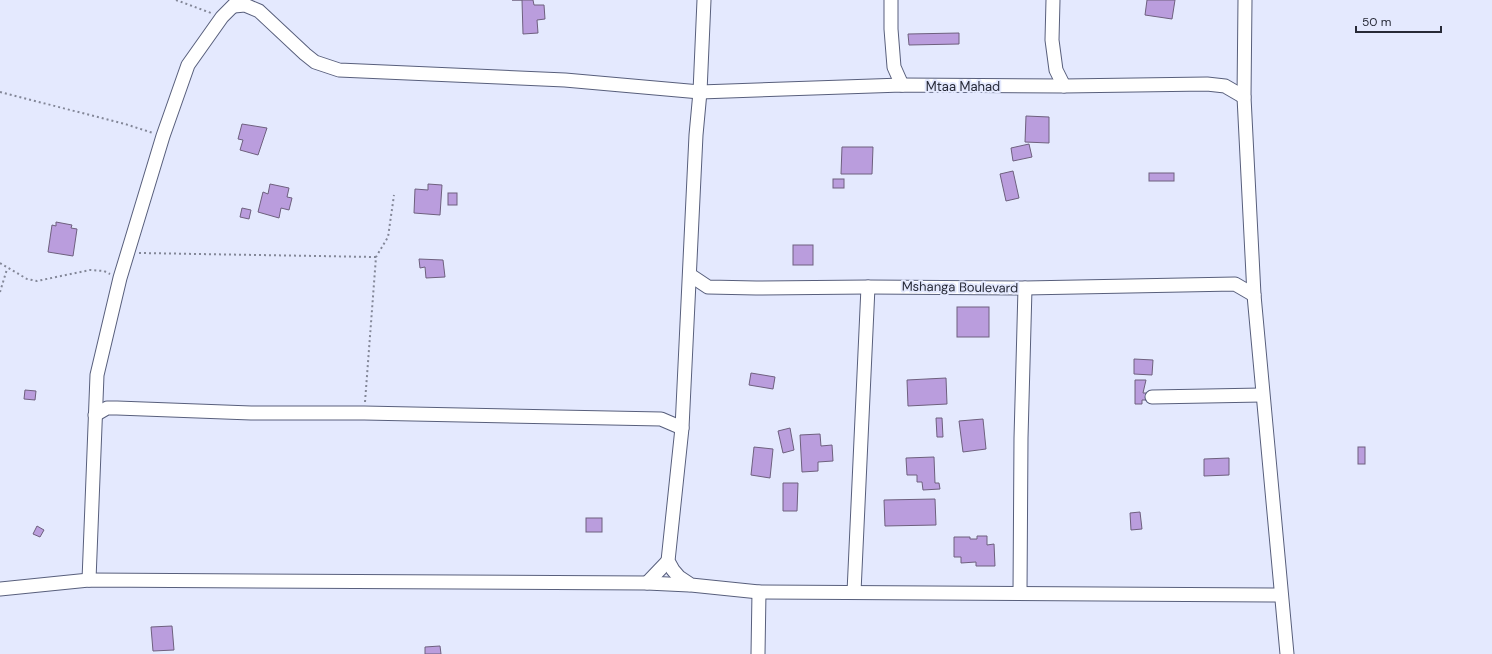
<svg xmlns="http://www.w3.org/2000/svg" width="1492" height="654" font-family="'DM Sans',sans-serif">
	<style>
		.building { fill: #ba9ddd; stroke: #6e607e }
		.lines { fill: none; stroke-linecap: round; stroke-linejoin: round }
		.street-casing { stroke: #585f7c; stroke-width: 15 }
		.path { stroke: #838798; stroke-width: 2; stroke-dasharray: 2 3; stroke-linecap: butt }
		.street { stroke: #fff; stroke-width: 13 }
		.labels { text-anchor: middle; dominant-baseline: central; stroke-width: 4; stroke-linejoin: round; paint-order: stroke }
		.street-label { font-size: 13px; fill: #272a37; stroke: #e4e9fe }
	</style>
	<rect width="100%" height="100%" fill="#e4e9fe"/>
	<!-- building -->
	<g class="building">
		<polygon points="512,0 533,0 534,5 544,5 545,19 537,20 538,33 523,34 522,0"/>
		<polygon points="1147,0 1175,0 1172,19 1145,15"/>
		<polygon points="959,33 959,44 909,45 908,34"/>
		<polygon points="1026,116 1049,117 1049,143 1025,142"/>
		<polygon points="242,124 267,128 258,155 240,150 243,140 238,139"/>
		<polygon points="1029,144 1032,157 1013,161 1011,148"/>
		<polygon points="842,147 873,147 872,174 841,174"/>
		<polygon points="1013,171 1019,198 1006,201 1000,174"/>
		<rect x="1149" y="173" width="25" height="8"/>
		<rect x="833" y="179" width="11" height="9"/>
		<polygon points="270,184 289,188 287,197 292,198 289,210 281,208 279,218 258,212 263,192 268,194"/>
		<polygon points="428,184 442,185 440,215 414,213 415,189 428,190"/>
		<rect x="448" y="193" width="9" height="12"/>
		<polygon points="242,208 251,210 249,219 240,217"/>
		<polygon points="56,222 72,225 71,228 77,229 73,256 48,252 52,225 56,226"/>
		<rect x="793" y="245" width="20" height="20"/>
		<polygon points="419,259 443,260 445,277 426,278 425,267 420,268"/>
		<rect x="957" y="307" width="32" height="30"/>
		<polygon points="1134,359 1153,360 1152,375 1134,374"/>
		<polygon points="751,373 775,377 773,389 749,385"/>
		<polygon points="946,378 947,404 908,406 907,380"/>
		<polygon points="1135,380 1146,380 1143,393 1148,393 1148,400 1142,400 1142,404 1135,404"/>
		<polygon points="25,390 36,391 35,400 24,399"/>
		<polygon points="936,418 942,418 943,437 937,437"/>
		<polygon points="983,419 986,449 963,452 959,421"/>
		<polygon points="790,428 794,450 783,453 778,431"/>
		<polygon points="820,434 821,446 832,445 833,461 818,462 818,471 802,472 800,435"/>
		<polygon points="754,447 773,449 770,478 751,475"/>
		<rect x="1358" y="447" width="7" height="17"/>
		<polygon points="934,457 935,483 939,483 940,489 923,490 922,482 917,482 917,475 907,475 906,458"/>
		<polygon points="1229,458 1229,475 1204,476 1204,459"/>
		<polygon points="783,483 798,483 797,511 783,511"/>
		<polygon points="935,499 936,525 885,526 884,500"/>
		<polygon points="1140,512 1142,529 1131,530 1130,513"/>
		<rect x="586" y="518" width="16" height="14"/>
		<polygon points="37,526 44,530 40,537 33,534"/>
		<polygon points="977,536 987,536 987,545 994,544 995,566 976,566 976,562 961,563 961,557 954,557 954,537 970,537 970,539 977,539"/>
		<polygon points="172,626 174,650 153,651 151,627"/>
		<polygon points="440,646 441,654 425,654 425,647"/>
	</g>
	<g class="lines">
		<defs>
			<g id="street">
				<polyline points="704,0 700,92 696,135 682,428 668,561 673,570 679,577 691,585 759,592 1280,595"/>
				<polyline points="891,0 891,29 894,67 902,85"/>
				<polyline points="1053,0 1052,40 1056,70 1064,86"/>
				<polyline points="1245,0 1244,97 1254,295 1287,654"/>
				<polyline points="234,6 245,5 259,11 305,54 315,62 339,70 565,80 700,92 902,85 1064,86 1207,84 1225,86 1244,97"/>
				<polyline points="690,275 708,287 756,288 868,287 1025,288 1235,284 1254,295"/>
				<polyline points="1152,397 1262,395"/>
				<polyline points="95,415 107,408 117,408 251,413 364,413 661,419 682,428"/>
				<polyline points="89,580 97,375 120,278 163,136 188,65 222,17 239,0"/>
				<polyline points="647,583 668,561"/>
				<polyline points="0,589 89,580 647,583 689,585"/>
				<polyline points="854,592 868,287"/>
				<polyline points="1020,593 1021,438 1025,288"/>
				<polyline points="758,654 759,592"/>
			</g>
		</defs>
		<!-- street casing -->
		<use href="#street" class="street-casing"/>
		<!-- path -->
		<g class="path">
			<polyline points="176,0 211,13"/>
			<polyline points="0,92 125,124 153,133"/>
			<polyline points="139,253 376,257"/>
			<polyline points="0,263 27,279 37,281 90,270 104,271 110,274"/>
			<polyline points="0,292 7,269"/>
			<polyline points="365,402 376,257 388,237 394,195"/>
		</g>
		<!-- street -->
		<use href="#street" class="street"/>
	</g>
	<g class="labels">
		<!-- street labels -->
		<g class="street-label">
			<text x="963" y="86">Mtaa Mahad</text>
			<text transform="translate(960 287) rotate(1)">Mshanga Boulevard</text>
		</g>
	</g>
	<!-- scale -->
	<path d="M1356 26v6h85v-6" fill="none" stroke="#272a37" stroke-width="2"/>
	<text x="1362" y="26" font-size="12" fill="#272a37" stroke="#e4e9fe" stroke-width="3" paint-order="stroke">50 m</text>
</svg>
